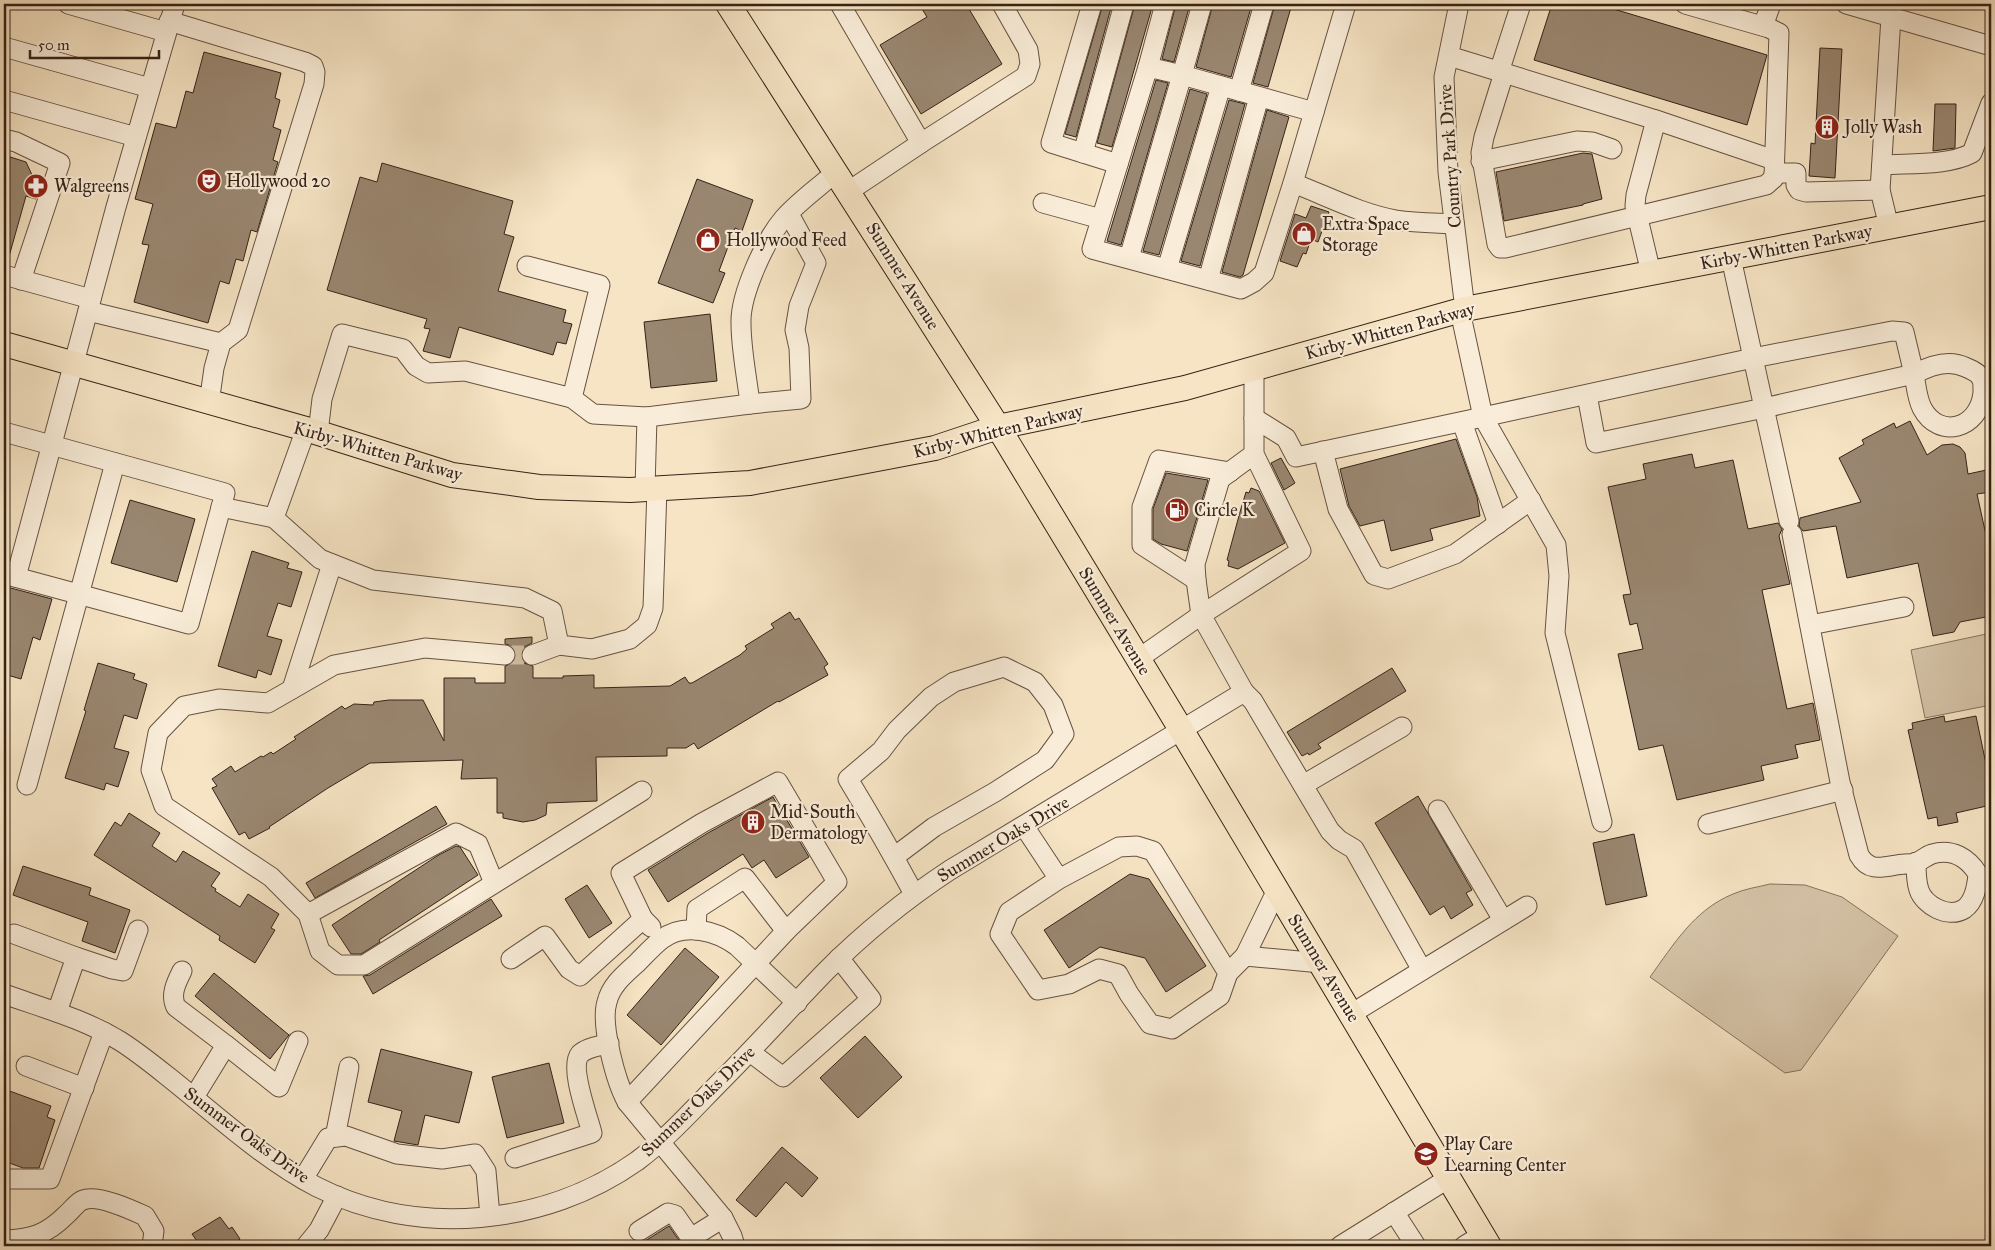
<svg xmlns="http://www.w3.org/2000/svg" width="1995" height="1250" font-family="'IM FELL Great Primer',serif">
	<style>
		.green { fill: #d5c3a7; stroke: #86725f }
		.building { fill: #9a8771; stroke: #362217 }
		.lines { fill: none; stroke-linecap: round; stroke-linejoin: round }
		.minor-tunnel { stroke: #d0bda1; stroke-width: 19; stroke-dasharray: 19 9; stroke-linecap: butt }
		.minor-casing { stroke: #665242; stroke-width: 21 }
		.major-casing { stroke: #362217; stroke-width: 26 }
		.minor { stroke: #f9edd9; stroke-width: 19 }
		.major { stroke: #f6e4c4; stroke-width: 24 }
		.labels { text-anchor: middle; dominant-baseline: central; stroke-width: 4.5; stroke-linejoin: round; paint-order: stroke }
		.poi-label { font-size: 18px; fill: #362217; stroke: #f9edd9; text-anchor: start }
		.street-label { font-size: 18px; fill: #362217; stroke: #f9edd9 }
	</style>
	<rect width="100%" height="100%" fill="#f6e4c4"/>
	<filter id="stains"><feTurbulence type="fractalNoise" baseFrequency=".004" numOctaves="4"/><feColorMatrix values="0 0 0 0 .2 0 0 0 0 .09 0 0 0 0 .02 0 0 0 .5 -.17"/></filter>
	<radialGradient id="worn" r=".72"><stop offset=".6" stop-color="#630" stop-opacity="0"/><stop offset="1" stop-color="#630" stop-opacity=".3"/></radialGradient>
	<!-- green -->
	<g class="green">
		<polygon points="1991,633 1991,705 1925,718 1911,650"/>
		<path d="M1770 884 1805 885 1842 897 1898 936 1801 1070 1785 1073 1650 977C1674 944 1694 910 1733 894 1744 889 1758 887 1770 884Z"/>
	</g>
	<!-- building -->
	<g class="building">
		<polygon points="919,4 966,4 1002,64 921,114 880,45 927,17"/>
		<polygon points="1103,4 1112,4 1076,137 1065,134"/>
		<polygon points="1135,4 1153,4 1112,147 1097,143"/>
		<polygon points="1176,4 1190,4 1174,62 1162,59"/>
		<polygon points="1213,4 1252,4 1231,77 1196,67"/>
		<polygon points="1275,4 1292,4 1268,87 1253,83"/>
		<polygon points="1552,4 1597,4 1767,55 1747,125 1534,60"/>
		<polygon points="1820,48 1842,49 1835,178 1809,176 1811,143 1815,144"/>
		<polygon points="204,52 281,73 275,98 280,100 273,127 281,130 273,160 278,162 257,232 251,230 243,261 236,259 229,284 220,281 208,323 134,302 149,245 142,244 153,204 135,199 156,123 176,128 186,91 193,93"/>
		<polygon points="1156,80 1168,83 1121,245 1107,241"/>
		<polygon points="1190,89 1207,94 1159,255 1143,251"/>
		<polygon points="1229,100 1245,104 1200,266 1181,261"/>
		<polygon points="1935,104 1956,104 1955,148 1933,151"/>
		<polygon points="1267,110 1289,117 1243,275 1240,277 1222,272"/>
		<polygon points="1583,153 1592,154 1602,199 1583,204 1583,205 1504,221 1496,172"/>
		<polygon points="4,155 26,162 32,175 43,178 36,199 26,196 8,260 4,259"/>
		<polygon points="382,163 513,201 504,234 514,237 498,291 566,310 563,322 572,324 566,344 557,342 553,355 459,327 450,358 423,351 430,329 424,328 427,319 327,290 360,177 377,182"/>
		<polygon points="697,179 753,200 742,231 735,228 719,271 725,273 713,303 658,283"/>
		<polygon points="1311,206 1329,212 1318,242 1311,239 1306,254 1303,253 1297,267 1280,261 1295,214 1306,218"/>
		<polygon points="710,314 717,381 651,388 644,322"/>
		<polygon points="1910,421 1927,455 1942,445 1953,444 1960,447 1965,453 1968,474 1991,469 1991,492 1977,494 1991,558 1991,616 1960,622 1954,632 1933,636 1918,563 1847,578 1836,526 1803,531 1799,526 1800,518 1861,502 1839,458 1864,444 1862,440 1894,423 1896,428"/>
		<polygon points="1456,439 1477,497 1480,516 1430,529 1433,540 1391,551 1384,520 1360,526 1349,506 1340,469"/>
		<polygon points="1692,454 1695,468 1733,460 1748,529 1778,523 1782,529 1779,536 1790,584 1762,590 1787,709 1813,703 1820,740 1795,745 1798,758 1761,766 1764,780 1677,800 1663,745 1639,750 1618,654 1643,649 1637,623 1630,625 1623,595 1631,594 1608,487 1646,479 1643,464"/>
		<polygon points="1281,458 1295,483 1284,490 1271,463"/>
		<polygon points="1166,473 1208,480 1187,551 1161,544 1153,539 1153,509"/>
		<polygon points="1251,488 1259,491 1285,543 1238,569 1228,566 1229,561 1227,560 1240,512 1246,492 1249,493"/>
		<polygon points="130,500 195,519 177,582 111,563"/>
		<polygon points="252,551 289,563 287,568 302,572 291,607 278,603 267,636 282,640 271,675 258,670 256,678 218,666"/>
		<polygon points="7,587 52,599 40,640 33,637 21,679 4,674 4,589 6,590"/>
		<polygon points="790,612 795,620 799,618 828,664 824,667 828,675 779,702 778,701 698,749 694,743 686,748 667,748 667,756 596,757 597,801 547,803 546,815 535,820 523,822 503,818 503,813 497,813 497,778 461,779 463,760 370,763 328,788 269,827 270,828 249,839 245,832 239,835 212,788 217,786 212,779 231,766 235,772 261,756 263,757 271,752 273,754 296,739 294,737 342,706 345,709 354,704 373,705 374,702 389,700 423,700 444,741 444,678 475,678 475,683 505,683 505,666 514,662 516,655 512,646 505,644 505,639 532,637 532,643 524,647 521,654 524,663 533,666 533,678 563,678 563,676 594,675 594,688 670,686 685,677 689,683 692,683 740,655 747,649 745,646 774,628 771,624"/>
		<polygon points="98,663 135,674 133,679 147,684 137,719 124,715 114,748 129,752 118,787 106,783 104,790 65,778 86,711 84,710"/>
		<polygon points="1392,668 1406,691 1318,744 1321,748 1309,755 1308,753 1302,756 1287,732"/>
		<polygon points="1944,716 1945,722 1976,716 1991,788 1991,805 1956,813 1958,822 1938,826 1937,817 1928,819 1908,730 1913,729 1912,723"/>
		<polygon points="1418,796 1472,890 1466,893 1473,905 1451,919 1444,906 1430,915 1375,823"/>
		<polygon points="773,797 809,857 776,878 764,860 752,868 743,854 668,902 648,870 708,833"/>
		<polygon points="436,806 447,824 315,898 306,883"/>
		<polygon points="129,813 160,833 152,846 176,862 183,851 220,873 211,886 216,889 215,891 240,907 248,894 279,914 271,928 275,930 255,963 219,940 220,936 94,855 115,822 121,826"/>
		<polygon points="1634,834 1647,896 1606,905 1593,843"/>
		<polygon points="456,846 460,847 478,875 379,940 380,942 361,954 351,954 332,925 437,856"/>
		<polygon points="23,866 91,888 89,895 130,910 115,953 82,941 88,922 13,895"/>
		<polygon points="1130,874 1149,879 1206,966 1166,992 1145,958 1100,947 1069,968 1044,930"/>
		<polygon points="587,885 612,923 589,938 565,899"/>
		<polygon points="491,899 502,916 373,994 363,976 370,975"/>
		<polygon points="685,948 719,977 661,1045 627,1015"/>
		<polygon points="214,973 289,1035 270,1059 195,996"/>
		<polygon points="865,1036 902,1077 858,1118 820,1078"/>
		<polygon points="381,1049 472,1072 459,1123 425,1115 418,1145 394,1141 402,1111 368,1102"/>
		<polygon points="549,1063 564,1123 507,1138 492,1077"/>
		<polygon points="4,1089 51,1106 47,1117 55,1120 39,1168 23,1168 4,1161"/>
		<polygon points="782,1147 818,1178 802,1197 786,1182 756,1217 736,1200"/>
		<polygon points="220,1217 229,1229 232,1227 240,1239 232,1246 196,1246 197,1241 192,1234"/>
		<polygon points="669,1226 683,1246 636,1246 645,1241"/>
	</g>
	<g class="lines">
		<!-- minor-tunnel -->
		<polyline class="minor-tunnel" points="505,655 532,655"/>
		<defs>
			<g id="minor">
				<polyline points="68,4 166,32"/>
				<polyline points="840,4 921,143 849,191"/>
				<polyline points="1092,4 1051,143 1118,164"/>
				<polyline points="1202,4 1182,75 1314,112"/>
				<polyline points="1459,4 1444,77 1448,172 1465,309"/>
				<polyline points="1846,4 1991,46"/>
				<polyline points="169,21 305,62 313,66 315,72 314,84 238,330 221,343 214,368 209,403"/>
				<polyline points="1763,26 1771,4"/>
				<polyline points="4,47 150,88"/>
				<polyline points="1449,56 1656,120 1636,195 1635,206 1651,273"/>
				<polyline points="1148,67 1165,4"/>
				<polyline points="1499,72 1521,4"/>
				<polyline points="1504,73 1484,137 1481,153 1497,244 1500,248 1505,248 1766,185 1774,178 1779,33 1769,28 1685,4"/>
				<polyline points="1239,91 1264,4"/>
				<polyline points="4,100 136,137"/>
				<polyline points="1656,120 1774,160"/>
				<polyline points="4,139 16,142 60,163 21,280"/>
				<polyline points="921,143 1026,76 1030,64 1028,50 1002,4"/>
				<polyline points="1083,153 1124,4"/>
				<polyline points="1481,161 1577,141 1592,142 1612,149"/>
				<path d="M1882 165C1909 163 1948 166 1972 153L1991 103"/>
				<polyline points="1774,173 1796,173 1796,185 1799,190 1806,192 1880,190 1889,227"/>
				<path d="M1293 183C1327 196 1361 214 1396 220 1415 223 1435 223 1454 224"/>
				<polyline points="1880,190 1891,17"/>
				<polyline points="1043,203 1101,219"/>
				<polyline points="1129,258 1182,75 1148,67 1092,249 1241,289 1254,282 1264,273 1293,183 1346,4"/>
				<polyline points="1731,258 1789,521"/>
				<polyline points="527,266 600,285 572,398"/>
				<polyline points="1167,269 1221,86"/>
				<polyline points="4,275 91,299"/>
				<polyline points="1208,280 1259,97"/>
				<polyline points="88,311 221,343"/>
				<path d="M1460 311 1483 417 1753 358 1892 331 1904 332 1914 374C1929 366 1949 359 1965 367 1970 369 1978 372 1981 378 1983 381 1983 389 1983 393 1979 429 1939 440 1922 408 1917 398 1916 385 1914 374L1764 408 1596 443 1587 395"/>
				<polyline points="1254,369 1254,454 1301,551 1201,615 1196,580 1195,564 1220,479 1254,454"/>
				<polyline points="750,404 801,399 799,348 795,330 799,306 816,263 789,214"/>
				<polyline points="1254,418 1286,438 1296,457 1483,417 1556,545 1559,576 1555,633 1602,822"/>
				<polyline points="1462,422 1498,524"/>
				<polyline points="306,429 274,518 320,559 373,580 525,598 552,611 559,645 592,649 630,639 647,625 653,608 657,488"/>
				<polyline points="4,432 225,493 189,624 4,574"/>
				<polyline points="318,433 322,399 342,334 403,349 416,366 428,373 465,371 572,398 593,414 647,417"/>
				<polyline points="1323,451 1338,509 1374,575 1388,579 1455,554 1531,500"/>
				<path d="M645 489 647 417 750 404C747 377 741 350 741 323 740 295 765 240 784 218 799 201 819 187 836 172"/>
				<polyline points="221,507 274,518"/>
				<path d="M1792 534 1840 782 1859 855C1868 871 1880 868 1896 865 1902 864 1909 864 1915 863 1921 861 1926 856 1932 854 1952 848 1968 858 1978 874 1977 886 1975 901 1964 909 1948 919 1924 905 1919 890 1916 881 1916 871 1916 862"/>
				<polyline points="16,577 116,207 175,4"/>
				<polyline points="1196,580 1142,545 1142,507 1159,460 1230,472"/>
				<polyline points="1810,625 1904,607"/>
				<polyline points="505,655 425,648 334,665 268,703 219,699 184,706 158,733 151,770 164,806 271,877 308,914 320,951 338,965 364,965 642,791"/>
				<polyline points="532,655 559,645"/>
				<polyline points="292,689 332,564"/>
				<polyline points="1244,692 1253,701 1330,831 1339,840 1354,849 1422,970"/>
				<polyline points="27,785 115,463"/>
				<polyline points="1303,785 1402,727"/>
				<polyline points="1438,810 1503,920"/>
				<polyline points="1708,824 1843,790"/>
				<polyline points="1024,826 1059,879 1119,847 1137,846 1153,851 1228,973 1220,996 1172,1029 1150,1024 1129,994 1118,974 1099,969 1069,984 1038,990 1000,934 1009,912 1059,879"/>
				<path d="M894 857 934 827 995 792 1045 760 1064 734 1053 705 1035 682 1004 667 954 682 931 697 897 730 881 751 848 779C871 817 893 855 914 894"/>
				<polyline points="308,914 456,833 478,844 494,883"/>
				<polyline points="643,919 621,873 702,823 778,782 837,882 786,931"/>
				<polyline points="14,934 76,957"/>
				<polyline points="1245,956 1277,890"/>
				<polyline points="511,959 545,936 569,969 580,976 643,919 651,927"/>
				<path d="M182 971C176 983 170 995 176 1007L226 1045 194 1097"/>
				<polyline points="1228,973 1245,956 1321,963"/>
				<path d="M4 994C43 1008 84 1019 120 1041 136 1051 151 1063 166 1075 213 1112 264 1160 317 1187 418 1238 545 1226 637 1161 669 1137 696 1106 724 1078 759 1043 792 1006 826 971 864 933 906 899 950 870L1244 692 1201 615 1138 659"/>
				<polyline points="57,1012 76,957 112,969 123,971 138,930"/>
				<polyline points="1351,1014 1527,906"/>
				<polyline points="226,1045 279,1087 298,1041"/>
				<polyline points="750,1052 783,1077 871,999 839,958"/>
				<polyline points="26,1066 84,1088"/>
				<polyline points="627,1102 786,931 745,878 697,909 696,930"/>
				<polyline points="335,1137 349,1067"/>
				<path d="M515 1158 592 1133C588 1117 569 1067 580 1054 587 1047 601 1046 609 1043"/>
				<polyline points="4,1179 50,1179 104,1032"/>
				<polyline points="303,1179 328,1138 346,1136 397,1154 442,1159 475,1154 486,1171 490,1216"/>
				<polyline points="1394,1212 1416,1246"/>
				<polyline points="639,1231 668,1213 675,1215 691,1238 695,1246"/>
				<polyline points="691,1238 723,1218"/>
				<path d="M4 1240C31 1239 46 1235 66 1215 71 1211 77 1202 83 1200 97 1194 132 1210 145 1216L154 1231 152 1246"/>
				<polyline points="306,1246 319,1230 337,1196"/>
				<path d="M735 1246 732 1236 723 1218 627 1102C616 1082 600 1024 607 1002 611 985 625 974 637 963 645 955 653 946 662 939 685 922 717 931 737 946L797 1003"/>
				<polyline points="1340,1246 1449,1178"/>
				<polyline points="1464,1246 1482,1235"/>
			</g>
			<g id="major">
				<polyline points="728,4 998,427 1182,731 1489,1246"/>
				<polyline points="4,344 306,429 452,475 539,487 630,490 750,483 935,448 998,427 1185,388 1465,309 1991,207"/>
			</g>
		</defs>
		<!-- minor casing -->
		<use href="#minor" class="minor-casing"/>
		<!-- major casing -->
		<use href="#major" class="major-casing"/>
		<!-- minor -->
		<use href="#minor" class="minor"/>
		<!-- major -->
		<use href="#major" class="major"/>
	</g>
	<!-- icons -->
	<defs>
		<symbol id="building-disc" viewBox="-11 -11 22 22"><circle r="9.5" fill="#8f2418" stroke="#f9edd9"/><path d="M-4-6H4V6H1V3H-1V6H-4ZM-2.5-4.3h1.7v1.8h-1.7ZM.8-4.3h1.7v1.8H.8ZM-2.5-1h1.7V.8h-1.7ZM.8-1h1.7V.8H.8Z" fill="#fff"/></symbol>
		<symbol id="theatre-disc" viewBox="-11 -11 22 22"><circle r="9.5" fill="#8f2418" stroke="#f9edd9"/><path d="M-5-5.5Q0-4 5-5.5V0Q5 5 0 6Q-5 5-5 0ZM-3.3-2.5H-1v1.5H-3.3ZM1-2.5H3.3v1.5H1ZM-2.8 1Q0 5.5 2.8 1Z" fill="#fff"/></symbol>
		<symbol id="pharmacy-disc" viewBox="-11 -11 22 22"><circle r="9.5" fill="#8f2418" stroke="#f9edd9"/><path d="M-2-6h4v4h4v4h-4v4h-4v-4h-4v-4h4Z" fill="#fff"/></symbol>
		<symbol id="shop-disc" viewBox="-11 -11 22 22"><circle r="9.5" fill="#8f2418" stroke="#f9edd9"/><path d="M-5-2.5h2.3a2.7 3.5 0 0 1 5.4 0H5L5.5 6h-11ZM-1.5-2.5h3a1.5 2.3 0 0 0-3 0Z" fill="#fff"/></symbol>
		<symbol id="fuel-disc" viewBox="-11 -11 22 22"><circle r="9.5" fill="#8f2418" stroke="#f9edd9"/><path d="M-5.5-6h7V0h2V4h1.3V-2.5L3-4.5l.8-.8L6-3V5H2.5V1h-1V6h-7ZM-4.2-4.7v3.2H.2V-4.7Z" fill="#fff"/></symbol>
		<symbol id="school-disc" viewBox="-11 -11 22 22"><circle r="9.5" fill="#8f2418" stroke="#f9edd9"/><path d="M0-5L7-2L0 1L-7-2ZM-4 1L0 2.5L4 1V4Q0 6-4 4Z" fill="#fff"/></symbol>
	</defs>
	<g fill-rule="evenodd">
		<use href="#building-disc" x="1813" y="113" width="28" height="28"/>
		<use href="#theatre-disc" x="195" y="167" width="28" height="28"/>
		<use href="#pharmacy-disc" x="22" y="172" width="28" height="28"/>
		<use href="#shop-disc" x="1290" y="220" width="28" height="28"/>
		<use href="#shop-disc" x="694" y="226" width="28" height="28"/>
		<use href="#fuel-disc" x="1163" y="496" width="28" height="28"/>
		<use href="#building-disc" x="739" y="808" width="28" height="28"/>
		<use href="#school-disc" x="1412" y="1140" width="28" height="28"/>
	</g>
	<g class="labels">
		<!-- poi labels -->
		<g class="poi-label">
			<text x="1844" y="127">Jolly Wash</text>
			<text x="226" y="181">Hollywood 20</text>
			<text x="54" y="186">Walgreens</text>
			<text x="1322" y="224">Extra Space<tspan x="1322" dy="21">Storage</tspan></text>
			<text x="726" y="240">Hollywood Feed</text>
			<text x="1194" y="510">Circle K</text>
			<text x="770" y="812">Mid-South<tspan x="770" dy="21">Dermatology</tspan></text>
			<text x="1444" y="1144">Play Care<tspan x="1444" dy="21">Learning Center</tspan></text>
		</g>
		<!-- street labels -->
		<g class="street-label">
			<text transform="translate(1450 156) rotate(-94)">Country Park Drive</text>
			<text transform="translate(1786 247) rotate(-11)">Kirby-Whitten Parkway</text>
			<text transform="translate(903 276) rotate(58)">Summer Avenue</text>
			<text transform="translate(1390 331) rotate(-15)">Kirby-Whitten Parkway</text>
			<text transform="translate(998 431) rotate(-14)">Kirby-Whitten Parkway</text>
			<text transform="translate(378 451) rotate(16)">Kirby-Whitten Parkway</text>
			<text transform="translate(1115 621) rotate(59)">Summer Avenue</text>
			<text transform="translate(1003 839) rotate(-31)">Summer Oaks Drive</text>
			<text transform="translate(1324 968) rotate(59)">Summer Avenue</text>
			<text transform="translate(698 1101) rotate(-44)">Summer Oaks Drive</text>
			<text transform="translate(247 1135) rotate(36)">Summer Oaks Drive</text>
		</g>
	</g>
	<!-- margin -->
	<rect width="1995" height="1250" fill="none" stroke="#f6e4c4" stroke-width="20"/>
	<rect x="5" y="5" width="1985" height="1240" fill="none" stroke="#362217" stroke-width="2.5"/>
	<rect x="10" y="10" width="1975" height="1230" fill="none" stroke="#362217"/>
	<!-- scale -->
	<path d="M30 50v8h129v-8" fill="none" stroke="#362217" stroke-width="2.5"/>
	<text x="38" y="50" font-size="15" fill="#362217" stroke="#f9edd9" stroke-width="4" paint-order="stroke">50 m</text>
	<rect width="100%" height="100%" filter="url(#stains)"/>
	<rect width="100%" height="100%" fill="url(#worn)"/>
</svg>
